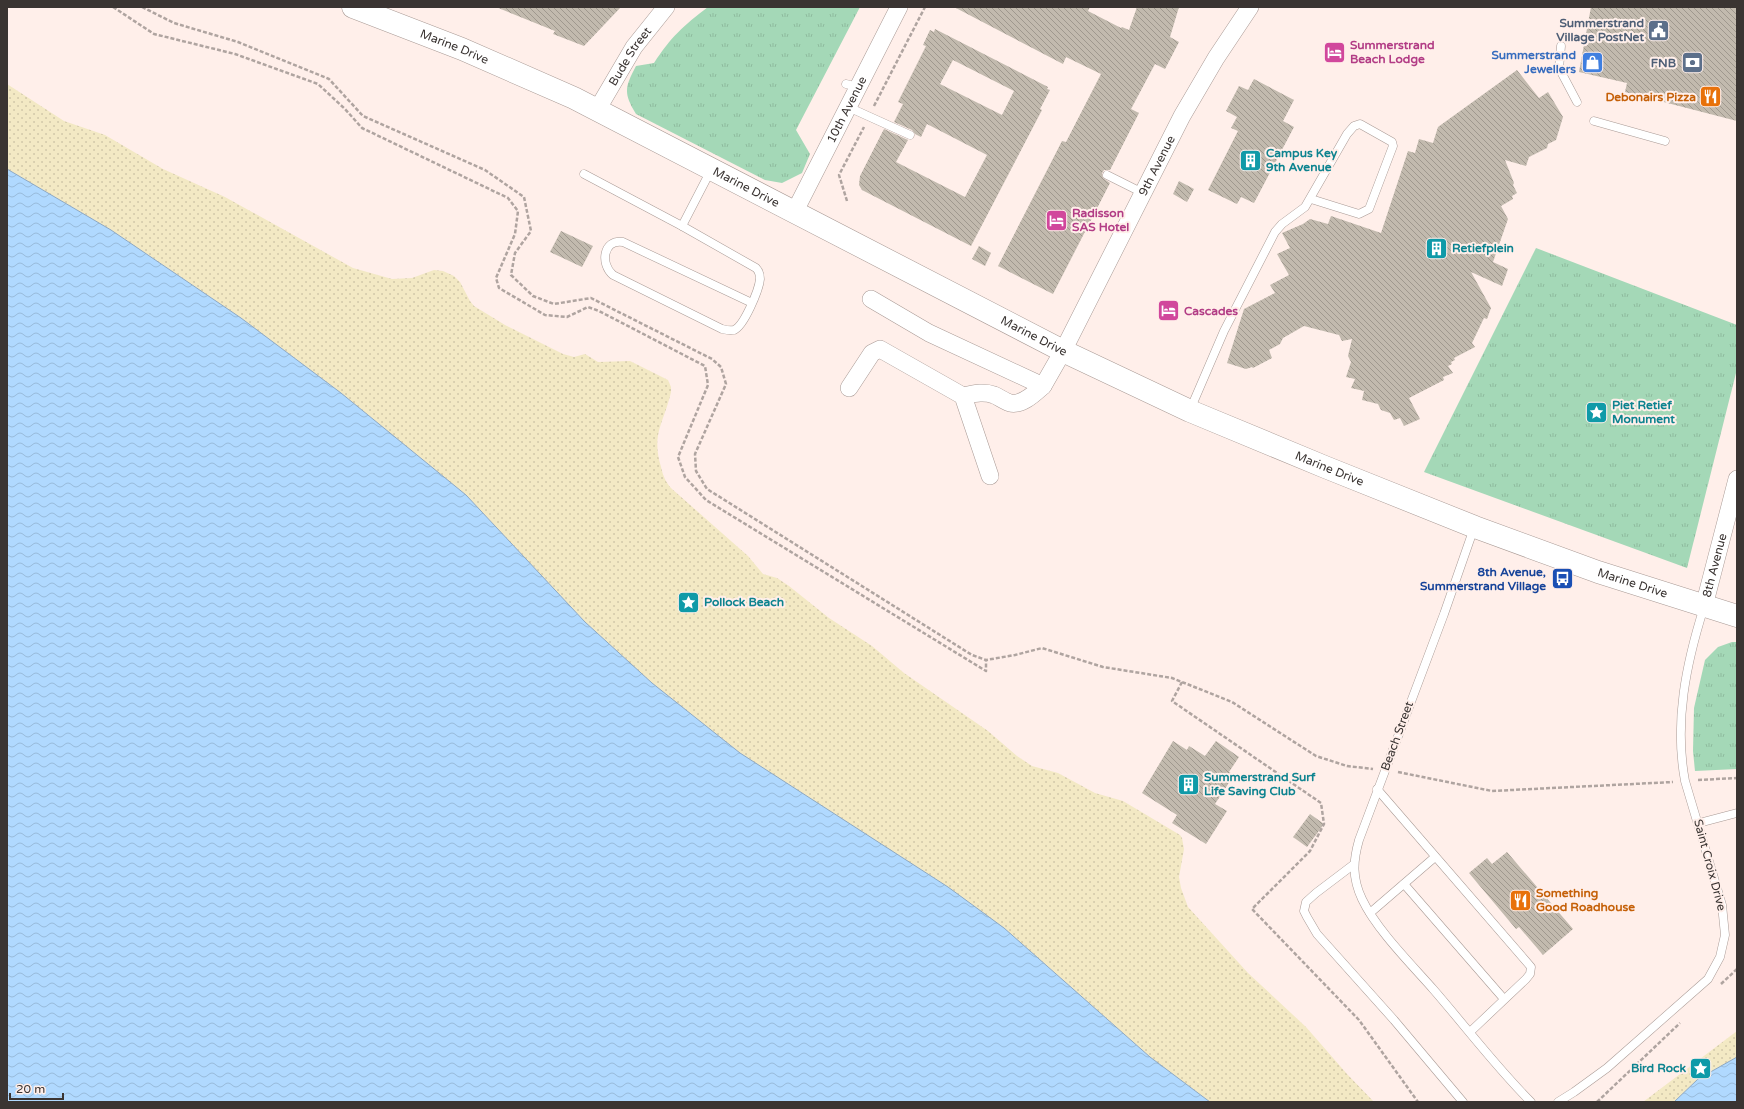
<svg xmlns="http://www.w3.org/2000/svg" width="1744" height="1109" font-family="'Varela Round',sans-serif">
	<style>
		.grass { fill: url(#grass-tufts) }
		.sand { fill: url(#sand-dots) }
		.water { fill: url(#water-waves); stroke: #8da8c2 }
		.building { fill: url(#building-back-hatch); fill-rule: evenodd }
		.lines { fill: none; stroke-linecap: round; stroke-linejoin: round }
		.lane-casing { stroke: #a99a95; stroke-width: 9 }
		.street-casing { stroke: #a99a95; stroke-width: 18 }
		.secondary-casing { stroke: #a99a95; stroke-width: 23 }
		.path { stroke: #afa4a0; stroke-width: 2.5; stroke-dasharray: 4 2; stroke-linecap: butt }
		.lane { stroke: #fff; stroke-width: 8 }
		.street { stroke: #fff; stroke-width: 17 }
		.secondary { stroke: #fff; stroke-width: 22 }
		.labels { text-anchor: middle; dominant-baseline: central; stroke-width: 4; stroke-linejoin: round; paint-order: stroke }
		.service-label { font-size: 12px; font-weight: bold; fill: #4e5e75; stroke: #ffefea; text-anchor: end }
		.hotel-label { font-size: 12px; font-weight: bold; fill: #b23c85; stroke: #ffefea; text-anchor: start }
		.street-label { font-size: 12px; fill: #3a3432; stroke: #ffefea }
		.shop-label { font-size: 12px; font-weight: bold; fill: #366cbe; stroke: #ffefea; text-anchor: end }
		.food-label { font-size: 12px; font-weight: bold; fill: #c56008; stroke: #ffefea; text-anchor: end }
		.culture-label { font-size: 12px; font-weight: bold; fill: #0d838f; stroke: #ffefea; text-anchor: start }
		.transit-label { font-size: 12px; font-weight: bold; fill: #164399; stroke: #ffefea; text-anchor: end }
	</style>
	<defs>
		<pattern id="grass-tufts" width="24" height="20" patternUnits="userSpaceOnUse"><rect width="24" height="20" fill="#a4d8b7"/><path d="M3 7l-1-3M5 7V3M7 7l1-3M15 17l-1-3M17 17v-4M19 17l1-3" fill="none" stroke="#8eba9e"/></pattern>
		<pattern id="sand-dots" width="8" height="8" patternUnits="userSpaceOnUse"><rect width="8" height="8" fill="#f3e9c4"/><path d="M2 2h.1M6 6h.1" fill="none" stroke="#d1c8a9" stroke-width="1.8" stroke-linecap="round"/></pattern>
		<pattern id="water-waves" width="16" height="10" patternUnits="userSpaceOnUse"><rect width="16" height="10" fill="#b0d9ff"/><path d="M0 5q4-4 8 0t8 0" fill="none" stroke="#98bbdb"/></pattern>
		<pattern id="building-back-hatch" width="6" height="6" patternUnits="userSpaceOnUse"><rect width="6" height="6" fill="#c2baae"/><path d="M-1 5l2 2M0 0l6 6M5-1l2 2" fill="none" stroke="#9f988e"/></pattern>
	</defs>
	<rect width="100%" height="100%" fill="#ffefea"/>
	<!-- grass -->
	<g class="grass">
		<path d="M708 7H860L796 130 810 154 802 173 782 183 765 180 636 114C623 93 625 87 636 66L654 63C671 37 683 26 708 7Z"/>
		<polygon points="1536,248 1737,325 1737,369 1687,568 1424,472"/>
		<polygon points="1732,642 1737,642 1737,769 1695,771 1693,751 1694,708 1705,660 1718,647"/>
	</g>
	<!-- sand -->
	<g class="sand">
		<path d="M7 84 64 121 105 135 163 169 225 197 353 268 392 279 412 278 434 270 443 271 454 276 460 282 470 301 474 306 505 325 563 354 574 357 585 354 598 362 630 361 668 380 671 387V392C664 423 651 434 661 467 663 476 666 483 672 489L748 556 763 574 777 578 789 586 829 618 872 646 904 673 988 731 1017 756 1032 766 1058 773 1095 793 1123 801 1180 835 1182 838 1184 849 1179 877 1181 888 1188 907 1248 973 1306 1027 1347 1074 1374 1102H1210L1150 1057 1004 928 740 753 652 683 585 622 466 495 341 393 241 318 111 230 7 169Z"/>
		<polygon points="1737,1031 1737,1057 1698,1079 1674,1102 1643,1102"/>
	</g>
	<!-- water -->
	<g class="water">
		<polygon points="7,169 111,230 241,318 341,393 466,495 585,622 652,683 740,753 948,887 1004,928 1150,1057 1210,1102 7,1102"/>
		<polygon points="1737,1057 1737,1102 1674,1102 1698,1079"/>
	</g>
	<!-- building -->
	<g class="building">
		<polygon points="496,7 621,7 584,46 553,34 555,31"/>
		<polygon points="954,7 1090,7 1088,11 1121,28 1122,27 1129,30 1137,7 1179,7 1170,37 1179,42 1165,69 1155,64 1131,109 1139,113 1110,170 1104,170 1102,173 1103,178 1110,183 1053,294 998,266 1062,141 1066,142 1101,74 1066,57 1063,64"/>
		<polygon points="1591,7 1737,7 1737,121 1625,92 1627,83 1579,72"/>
		<path d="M935 29 1048 87 1047 89 1050 90 1040 109 1042 110 971 246 862 190 859 185 860 176 884 129 908 140 896 162 965 197 987 155 927 124 921 137 915 134 912 130 894 122 903 104 898 102 926 46 923 45 930 30 934 32ZM953 60 1014 91 1002 115 940 84Z"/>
		<polygon points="1517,70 1539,98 1548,92 1563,117 1556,140 1548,144 1547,148 1529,157 1526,166 1505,160 1514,183 1513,185 1517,193 1512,196 1513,199 1501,206 1508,219 1493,262 1508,269 1502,286 1471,272 1491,308 1487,319 1484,318 1472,343 1475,347 1454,358 1455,360 1451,362 1452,364 1448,366 1453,373 1443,377 1444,380 1409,398 1420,419 1404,426 1400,418 1394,420 1390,413 1381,410 1378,404 1362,400 1364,391 1351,388 1355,379 1346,377 1351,362 1348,356 1352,339 1342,341 1339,335 1304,326 1283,338 1280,344 1269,350 1272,358 1253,368 1252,367 1246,369 1227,363 1244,309 1275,293 1270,285 1289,275 1277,254 1290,248 1282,233 1303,224 1310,219 1328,224 1331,216 1381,233 1408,151 1415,153 1419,139 1433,143 1438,127"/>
		<polygon points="1254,79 1294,100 1283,121 1294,127 1254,203 1241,197 1237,204 1208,190 1238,131 1231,128 1237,117 1226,111 1239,86 1248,90"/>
		<polygon points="1179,181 1194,189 1187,202 1173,194"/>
		<polygon points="561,231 593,246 582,267 550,252"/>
		<polygon points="979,246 991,253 985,266 972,259"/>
		<polygon points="1173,741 1187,750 1189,746 1205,756 1216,741 1239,757 1229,772 1234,775 1215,804 1227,811 1206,844 1172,823 1177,815 1142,793"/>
		<polygon points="1310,814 1324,824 1307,847 1293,837"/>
		<polygon points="1507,852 1573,929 1543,955 1519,927 1516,929 1469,873 1487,858 1492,864"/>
	</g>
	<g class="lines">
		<defs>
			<g id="lane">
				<polyline points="1561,46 1559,68 1577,102"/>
				<polyline points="846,84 858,87"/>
				<polyline points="848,107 910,135"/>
				<polyline points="1594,121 1665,141"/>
				<path d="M584 174 682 226 756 268C759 271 760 275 760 279 759 290 744 326 734 330 730 331 726 330 722 329L613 275C600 264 603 239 623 242L752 303"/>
				<polyline points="1107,175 1143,193"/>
				<polyline points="682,226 711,170"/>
				<polyline points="1190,410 1224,331 1275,232 1282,224 1305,207 1347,134 1354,126 1360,124 1392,142 1393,146 1369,209 1359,214 1311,199"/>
				<path d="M1474 528 1444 614 1359 840C1353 861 1352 878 1362 899 1376 929 1411 964 1433 989 1466 1027 1496 1067 1531 1102"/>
				<polyline points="1377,789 1531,967 1530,974 1526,979 1470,1032"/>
				<polyline points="1699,823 1737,813"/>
				<polyline points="1353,865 1316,893 1306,902 1304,911 1307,917 1317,934 1394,1020 1463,1102"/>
				<polyline points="1404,884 1504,999"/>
				<polyline points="1370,913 1435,857"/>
				<path d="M1558 1102 1574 1092 1607 1068 1708 979 1720 957 1725 935 1722 905 1685 781C1674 722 1686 664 1704 607"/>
			</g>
			<g id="street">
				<path id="s1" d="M597 110 634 47 666 7"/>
				<path id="s2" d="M794 213 899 7"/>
				<path id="s3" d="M871 299 929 333 1043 386 1063 351 1182 116 1216 58 1250 7"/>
				<polyline points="849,388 872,353 880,349 963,396 990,476"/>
				<path d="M963 396C973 394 983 391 994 395 999 397 1004 401 1010 403 1022 406 1035 393 1043 386"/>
				<path id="s4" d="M1704 606 1737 479"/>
			</g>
			<g id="secondary">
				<path id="s5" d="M353 7 462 49 574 98 1063 351 1190 411 1325 467 1475 527 1598 572 1737 616"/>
			</g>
		</defs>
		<!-- lane casing -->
		<use href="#lane" class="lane-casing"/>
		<!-- street casing -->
		<use href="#street" class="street-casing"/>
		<!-- secondary casing -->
		<use href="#secondary" class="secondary-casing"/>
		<!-- path -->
		<g class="path">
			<polyline points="113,7 154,34 235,54 318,84 345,109 362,128 508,198 518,211 515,234 496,278 499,288 545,315 567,317 588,307 599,311 705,366 708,385 678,457 685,477 706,500 986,671 986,660"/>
			<polyline points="142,7 174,23 238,42 329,79 363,116 485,170 524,197 531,231 515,253 511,275 533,296 554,304 591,298 712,359 721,367 726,384 695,454 696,471 707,489 972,655 986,660 1015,655 1042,648 1103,667 1172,678 1232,702 1316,756 1347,766 1373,769"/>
			<polyline points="874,106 925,7"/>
			<polyline points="847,201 839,175 864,127"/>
			<polyline points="1182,682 1172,701 1321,803 1324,824 1310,851 1252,909 1359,1020 1418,1102"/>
			<polyline points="1398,772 1492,791 1673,782"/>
			<polyline points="1698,780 1737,778"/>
			<polyline points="1721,984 1737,969"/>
			<polyline points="1597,1102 1680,1023"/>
		</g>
		<!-- lane -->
		<use href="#lane" class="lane"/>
		<!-- street -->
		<use href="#street" class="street"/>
		<!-- secondary -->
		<use href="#secondary" class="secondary"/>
	</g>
	<!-- icons -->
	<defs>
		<symbol id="civic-square" viewBox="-11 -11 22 22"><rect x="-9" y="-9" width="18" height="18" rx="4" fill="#5c6f8a" stroke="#ffefea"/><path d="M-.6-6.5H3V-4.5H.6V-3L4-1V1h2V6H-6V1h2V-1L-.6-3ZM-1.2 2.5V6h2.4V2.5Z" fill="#fff"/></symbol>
		<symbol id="hotel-square" viewBox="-11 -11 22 22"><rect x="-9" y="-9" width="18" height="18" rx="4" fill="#d1479c" stroke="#ffefea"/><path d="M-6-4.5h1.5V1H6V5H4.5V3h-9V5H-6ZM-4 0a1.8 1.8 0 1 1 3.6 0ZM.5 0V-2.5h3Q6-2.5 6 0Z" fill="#fff"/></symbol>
		<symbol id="shop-square" viewBox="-11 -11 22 22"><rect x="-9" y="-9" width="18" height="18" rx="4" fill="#3f7fe0" stroke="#ffefea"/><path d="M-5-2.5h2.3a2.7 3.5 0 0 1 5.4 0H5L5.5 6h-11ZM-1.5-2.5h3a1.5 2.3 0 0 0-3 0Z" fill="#fff"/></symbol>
		<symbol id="bank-square" viewBox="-11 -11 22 22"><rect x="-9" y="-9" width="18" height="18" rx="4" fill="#5c6f8a" stroke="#ffefea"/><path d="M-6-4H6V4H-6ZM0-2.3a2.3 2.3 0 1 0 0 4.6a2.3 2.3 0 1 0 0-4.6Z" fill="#fff"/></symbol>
		<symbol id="restaurant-square" viewBox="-11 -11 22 22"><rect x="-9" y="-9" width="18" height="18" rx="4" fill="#e8710a" stroke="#ffefea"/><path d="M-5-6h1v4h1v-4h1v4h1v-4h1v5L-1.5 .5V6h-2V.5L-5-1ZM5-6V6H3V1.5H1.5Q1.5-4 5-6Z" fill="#fff"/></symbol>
		<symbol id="building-square" viewBox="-11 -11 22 22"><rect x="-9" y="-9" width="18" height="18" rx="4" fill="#0f9aa8" stroke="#ffefea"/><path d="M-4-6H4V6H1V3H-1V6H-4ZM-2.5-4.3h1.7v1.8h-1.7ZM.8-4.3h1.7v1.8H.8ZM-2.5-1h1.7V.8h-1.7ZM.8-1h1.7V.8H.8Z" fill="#fff"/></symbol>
		<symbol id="sight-square" viewBox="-11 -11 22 22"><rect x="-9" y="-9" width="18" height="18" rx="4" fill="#0f9aa8" stroke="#ffefea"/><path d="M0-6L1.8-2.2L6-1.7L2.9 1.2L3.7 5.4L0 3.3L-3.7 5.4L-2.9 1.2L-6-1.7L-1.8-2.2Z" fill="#fff"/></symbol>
		<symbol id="bus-square" viewBox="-11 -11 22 22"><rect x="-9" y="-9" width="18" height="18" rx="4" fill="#1a4fb4" stroke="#ffefea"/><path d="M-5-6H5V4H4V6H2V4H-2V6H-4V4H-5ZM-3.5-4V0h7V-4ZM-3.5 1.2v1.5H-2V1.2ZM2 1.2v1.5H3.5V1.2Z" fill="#fff"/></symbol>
	</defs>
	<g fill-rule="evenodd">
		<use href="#civic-square" x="1646" y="18" width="25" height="25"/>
		<use href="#hotel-square" x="1322" y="40" width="25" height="25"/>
		<use href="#shop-square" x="1580" y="50" width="25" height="25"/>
		<use href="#bank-square" x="1680" y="50" width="25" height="25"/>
		<use href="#restaurant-square" x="1698" y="84" width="25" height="25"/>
		<use href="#building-square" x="1238" y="148" width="25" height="25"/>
		<use href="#hotel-square" x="1044" y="208" width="25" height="25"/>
		<use href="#building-square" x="1424" y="236" width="25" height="25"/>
		<use href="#hotel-square" x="1156" y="298" width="25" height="25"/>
		<use href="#sight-square" x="1584" y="400" width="25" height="25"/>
		<use href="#bus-square" x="1550" y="566" width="25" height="25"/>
		<use href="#sight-square" x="676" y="590" width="25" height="25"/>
		<use href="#building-square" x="1176" y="772" width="25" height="25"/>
		<use href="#restaurant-square" x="1508" y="888" width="25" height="25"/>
		<use href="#sight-square" x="1688" y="1056" width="25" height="25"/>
	</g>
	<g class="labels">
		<!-- service labels -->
		<g class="service-label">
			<text x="1644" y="23">Summerstrand<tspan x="1644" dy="14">Village PostNet</tspan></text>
			<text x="1676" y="63">FNB</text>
		</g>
		<!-- hotel labels -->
		<g class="hotel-label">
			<text x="1350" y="45">Summerstrand<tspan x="1350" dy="14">Beach Lodge</tspan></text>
			<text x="1072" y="213">Radisson<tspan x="1072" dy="14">SAS Hotel</tspan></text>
			<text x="1184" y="311">Cascades</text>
		</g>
		<!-- street labels -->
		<g class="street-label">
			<text stroke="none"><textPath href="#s5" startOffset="109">Marine Drive</textPath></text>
			<text stroke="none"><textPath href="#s1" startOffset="63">Bude Street</textPath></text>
			<text stroke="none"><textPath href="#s2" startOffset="116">10th Avenue</textPath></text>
			<text stroke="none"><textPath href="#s3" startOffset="441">9th Avenue</textPath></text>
			<text stroke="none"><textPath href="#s5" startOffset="433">Marine Drive</textPath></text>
			<text stroke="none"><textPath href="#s5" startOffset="757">Marine Drive</textPath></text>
			<text stroke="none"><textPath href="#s5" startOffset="1081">Marine Drive</textPath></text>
			<text stroke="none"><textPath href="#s4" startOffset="42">8th Avenue</textPath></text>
			<text stroke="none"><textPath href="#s5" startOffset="1405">Marine Drive</textPath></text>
			<text transform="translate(1397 736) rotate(-70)">Beach Street</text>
			<text transform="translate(1710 865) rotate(75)">Saint Croix Drive</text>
		</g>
		<!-- shop labels -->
		<g class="shop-label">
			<text x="1576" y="55">Summerstrand<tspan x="1576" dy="14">Jewellers</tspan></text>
		</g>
		<!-- food labels -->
		<g class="food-label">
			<text x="1696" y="97">Debonairs Pizza</text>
			<text x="1536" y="893" text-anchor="start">Something<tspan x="1536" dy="14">Good Roadhouse</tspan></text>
		</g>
		<!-- culture labels -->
		<g class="culture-label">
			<text x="1266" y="153">Campus Key<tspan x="1266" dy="14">9th Avenue</tspan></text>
			<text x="1452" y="248">Retiefplein</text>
			<text x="1612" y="405">Piet Retief<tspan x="1612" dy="14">Monument</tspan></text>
			<text x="704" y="602">Pollock Beach</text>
			<text x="1204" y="777">Summerstrand Surf<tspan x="1204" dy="14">Life Saving Club</tspan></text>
			<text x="1686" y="1068" text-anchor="end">Bird Rock</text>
		</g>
		<!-- transit labels -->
		<g class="transit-label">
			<text x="1546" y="572">8th Avenue,<tspan x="1546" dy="14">Summerstrand Village</tspan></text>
		</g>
	</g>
	<!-- border -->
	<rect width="1744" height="1109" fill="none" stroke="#3a3432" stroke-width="16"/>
	<!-- scale -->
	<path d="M10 1093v6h53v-6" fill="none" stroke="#3a3432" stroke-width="2"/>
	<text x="16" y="1093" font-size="12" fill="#3a3432" stroke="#ffefea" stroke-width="3" paint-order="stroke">20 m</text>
</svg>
